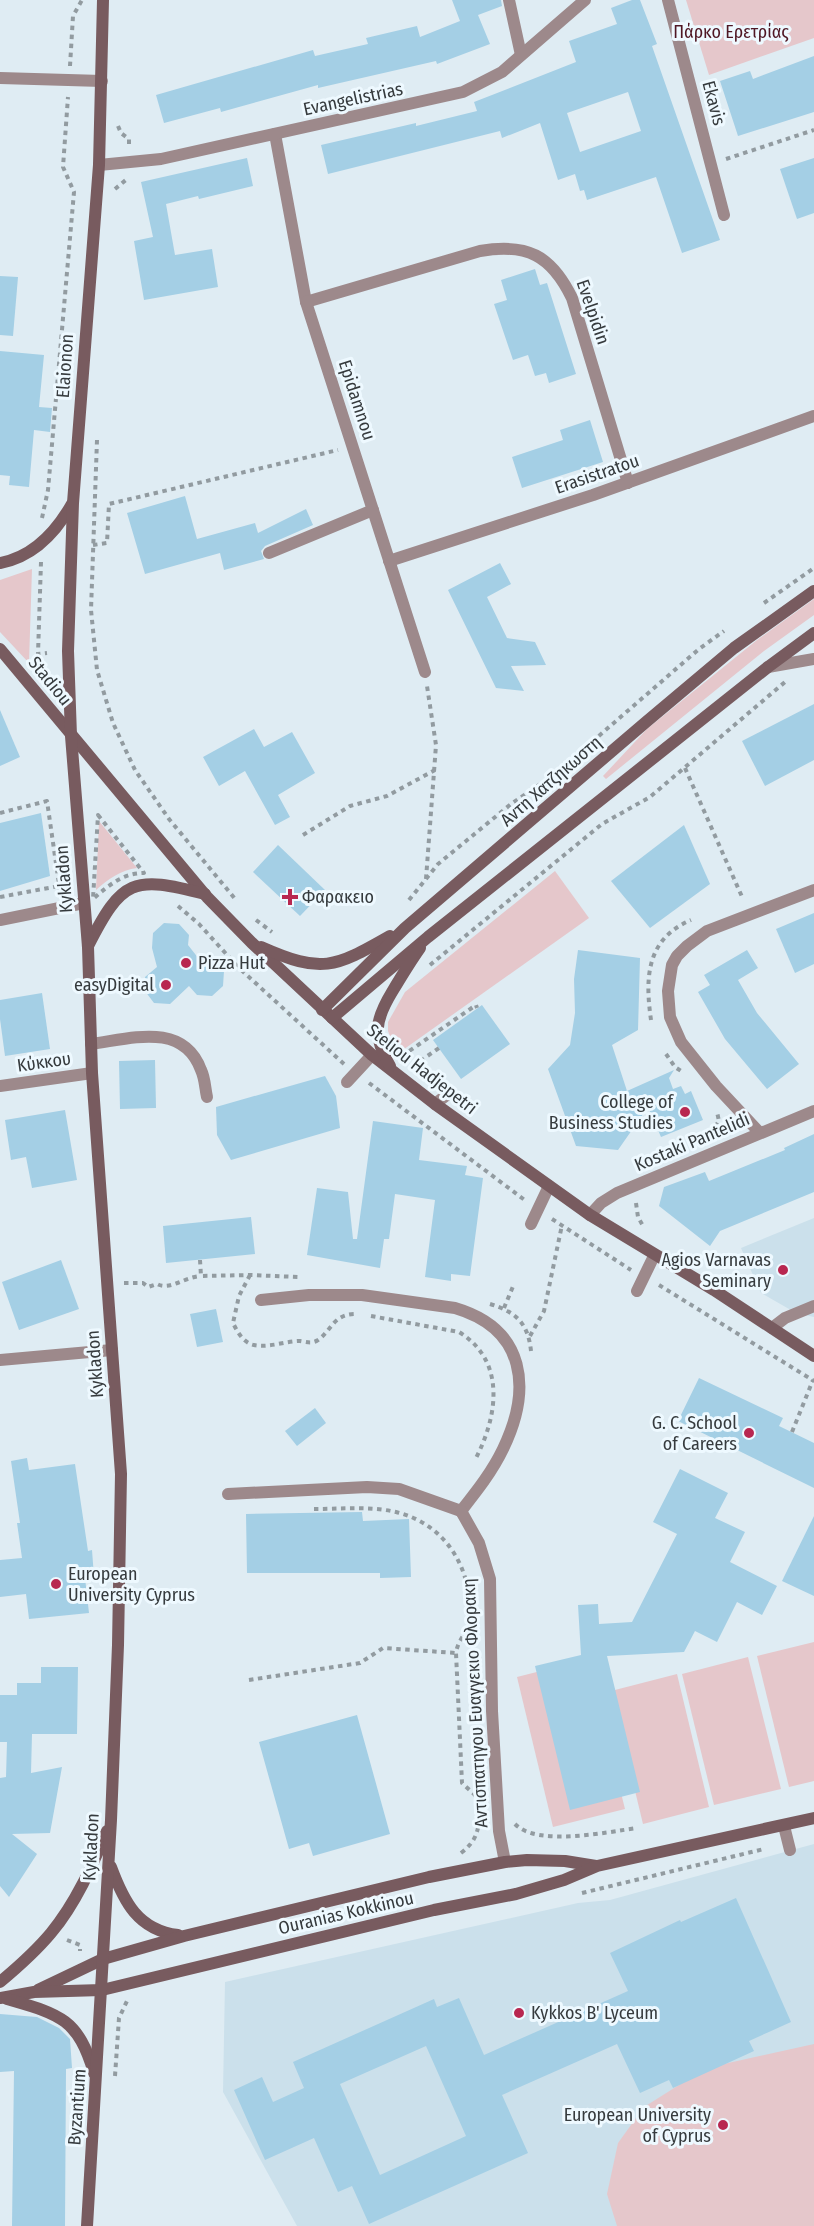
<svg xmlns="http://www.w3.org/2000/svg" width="814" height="2226" font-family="'Fira Sans Condensed',sans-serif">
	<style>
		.built { fill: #cbe0eb }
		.green { fill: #e5c7cb }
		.building { fill: #a4cfe5; fill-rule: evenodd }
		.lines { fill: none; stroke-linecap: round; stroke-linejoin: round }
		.path { stroke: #929ba0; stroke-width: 4; stroke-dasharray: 4.5 4.5; stroke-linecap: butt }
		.lane { stroke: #9d898b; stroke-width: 12 }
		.street { stroke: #9d898b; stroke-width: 12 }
		.secondary { stroke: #785b5f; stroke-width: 12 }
		.poi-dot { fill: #b82750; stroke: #eef9ff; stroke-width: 2 }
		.labels { text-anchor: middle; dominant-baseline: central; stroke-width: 6; stroke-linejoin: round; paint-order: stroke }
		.park-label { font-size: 18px; fill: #4f1724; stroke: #eef9ff }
		.street-label { font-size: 18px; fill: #363b3e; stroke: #eef9ff }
		.poi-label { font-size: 18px; fill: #363b3e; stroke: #eef9ff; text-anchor: end }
	</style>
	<rect width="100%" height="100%" fill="#dfecf3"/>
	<!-- built -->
	<g class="built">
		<polygon points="814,1218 814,1317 796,1313 761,1293 741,1248"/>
		<polygon points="814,1844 814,2226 297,2226 223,2092 225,1982 578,1903 610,1900"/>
	</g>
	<!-- green -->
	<g class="green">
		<polygon points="686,0 814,0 814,38 709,75"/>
		<polygon points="32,569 29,663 0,632 0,580"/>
		<polygon points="814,599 814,615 764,651 606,779 603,776 647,729 757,640"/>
		<path d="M99 821 137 868C121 870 108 879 96 890Z"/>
		<polygon points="555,871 589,918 400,1052 392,1041 388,1031 388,1022 405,992"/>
		<polygon points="814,1642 814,1781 789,1787 757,1656"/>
		<polygon points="748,1657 781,1789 714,1805 682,1674"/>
		<polygon points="588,1659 625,1809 553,1827 517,1677"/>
		<polygon points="677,1674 709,1807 643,1824 611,1691"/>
		<polygon points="814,2044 814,2226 617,2226 607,2194 618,2143 644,2107 706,2068"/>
	</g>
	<!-- building -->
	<g class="building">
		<polygon points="452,0 501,0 502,6 478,15 490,44 437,64 436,61 318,88 318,85 221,112 220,108 164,123 156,95 313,50 315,56 368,44 366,38 417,26 420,37 460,21"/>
		<path d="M632 0H640L657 44 652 46 720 240 682 253 656 177 587 200 584 190 580 191 575 174 558 180 540 123 502 138 500 131 328 174 321 145 416 123V126L477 111 474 102 576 62 569 41 617 24 611 8ZM628 92 641 131 580 152 567 113Z"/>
		<polygon points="814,56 814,112 738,136 720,81 750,71 753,79"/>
		<polygon points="247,158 253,186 199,199 198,196 166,204 175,255 212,249 218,287 144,300 134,241 153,237 141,182"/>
		<polygon points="814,158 814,213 797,219 780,169"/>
		<polygon points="535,269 540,285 547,283 576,374 549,383 546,373 535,376 528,355 513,360 494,304 507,300 501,280"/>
		<polygon points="0,276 18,277 13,336 0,335"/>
		<polygon points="0,351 44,355 39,407 52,408 50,432 34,430 29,487 9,485 10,476 0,475"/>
		<polygon points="590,420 603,462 522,488 512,457 563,440 560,430"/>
		<polygon points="185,496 197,539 255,523 258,533 306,509 313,525 265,546 261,551 264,559 224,570 220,553 145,574 127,513"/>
		<polygon points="500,563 511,584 487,597 507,638 535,642 546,665 511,666 524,691 496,688 448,590"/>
		<polygon points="814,704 814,760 765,786 742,741"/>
		<polygon points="0,710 20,757 0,766"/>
		<polygon points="254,729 264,747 292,732 315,773 278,795 290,817 275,825 245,771 219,786 203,757"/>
		<polygon points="41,813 50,876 0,891 0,823"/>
		<polygon points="684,825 710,884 650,928 611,881"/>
		<polygon points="278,845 325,890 300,916 253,872"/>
		<polygon points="814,913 814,964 795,973 776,929"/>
		<polygon points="164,923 179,924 189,935 188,945 199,959 214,960 224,971 223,986 212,996 197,995 189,986 170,1004 154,1003 145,991 145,977 157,967 152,948 153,933"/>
		<polygon points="578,950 640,958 638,1030 612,1045 627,1091 674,1070 669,1078 673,1089 681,1086 685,1094 691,1091 703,1120 661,1137 648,1107 618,1150 576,1146 548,1069 570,1045 575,1013 574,979"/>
		<polygon points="747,950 758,968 738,980 757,1013 799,1064 767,1089 725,1039 698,992 710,985 704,975"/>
		<polygon points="42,993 50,1049 5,1056 0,1019 0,1000"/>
		<polygon points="482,1005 510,1044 461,1079 433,1040"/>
		<polygon points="155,1060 156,1108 120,1109 119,1061"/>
		<polygon points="325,1076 336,1096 340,1128 231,1160 217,1135 216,1107"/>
		<polygon points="65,1110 77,1180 32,1188 26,1157 11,1160 5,1120"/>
		<polygon points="373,1121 423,1128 419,1160 467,1166 465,1175 483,1178 470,1276 451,1274 451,1281 425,1277 435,1200 395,1194 389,1239 384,1239 380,1268 307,1255 317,1188 348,1192 353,1239 357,1239"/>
		<polygon points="814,1134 814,1192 720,1231 710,1246 659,1206 664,1187 705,1172 709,1181 785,1150 784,1148"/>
		<polygon points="251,1217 255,1254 166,1263 163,1226"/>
		<polygon points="61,1260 79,1309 19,1330 2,1282"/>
		<polygon points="216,1309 223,1342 197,1347 190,1314"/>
		<polygon points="699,1378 783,1418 779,1426 814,1443 814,1488 678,1421"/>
		<polygon points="315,1408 326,1423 297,1446 285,1431"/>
		<polygon points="27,1458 29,1470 75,1464 88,1551 92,1550 94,1577 85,1578 89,1613 29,1619 26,1594 0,1597 0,1560 22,1558 17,1523 20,1523 11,1461"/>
		<polygon points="680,1469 728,1493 715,1518 745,1532 730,1562 777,1586 762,1615 737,1602 717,1642 695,1631 684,1652 607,1656 640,1792 570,1810 535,1666 581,1655 578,1605 598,1604 599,1624 632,1622 677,1534 653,1522"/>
		<polygon points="362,1512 363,1521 409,1519 411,1577 380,1578 380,1573 247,1573 246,1514"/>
		<polygon points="814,1516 814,1596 782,1581"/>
		<polygon points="41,1667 78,1667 77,1734 32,1734 31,1773 62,1767 50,1833 12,1834 37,1854 9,1897 0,1886 0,1778 6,1777 7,1742 0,1742 0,1695 17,1695 17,1683 41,1683"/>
		<polygon points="357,1715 390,1834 313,1856 309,1843 289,1849 259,1742"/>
		<path d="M736 1898 791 2022 749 2041 754 2051 673 2088 669 2080 640 2093 617 2044 502 2095 528 2153 369 2224 352 2186 338 2192 314 2138 265 2160 234 2090 262 2077 273 2102 304 2088 293 2062 434 1999 437 2007 459 1998 484 2055 628 1991 610 1953 680 1920 681 1922ZM426 2046 466 2136 380 2175 340 2084Z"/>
		<polygon points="0,2014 37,2017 59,2028 70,2039 72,2068 66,2069 65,2226 12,2226 14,2071 0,2072"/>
	</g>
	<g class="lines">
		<!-- path -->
		<g class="path">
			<polyline points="70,66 73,16 82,0"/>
			<polyline points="118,126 121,133 129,139 129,147"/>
			<polyline points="726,159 814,130"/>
			<polyline points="115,189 127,179"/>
			<polyline points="97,440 91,610 97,670 113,723 135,770 169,819 236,900"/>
			<polyline points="42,518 48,490 74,192 63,167 68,97"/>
			<polyline points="93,545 107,543 109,504 338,450"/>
			<polyline points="41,562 38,654 47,653"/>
			<polyline points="764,603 814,568"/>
			<polyline points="685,768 743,899"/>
			<polyline points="0,813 47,801 60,891"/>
			<path d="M98 815 144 873C123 873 109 885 93 899Z"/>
			<polyline points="303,835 350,806 387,796 435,770"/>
			<polyline points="426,879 436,745 427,686"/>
			<polyline points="0,897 59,886"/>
			<polyline points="409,900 438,864 511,804 555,774 699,649 724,631"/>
			<polyline points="178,906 199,924 238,967 344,1064"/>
			<polyline points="256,920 272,932"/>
			<polyline points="430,965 602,824 650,797 785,682"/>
			<path d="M651 1020C645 978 646 939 691 920"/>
			<polyline points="666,1054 675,1067 681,1071"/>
			<polyline points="402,1056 476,1005 477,1008"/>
			<polyline points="413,1066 439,1048"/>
			<polyline points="369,1083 526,1201"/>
			<polyline points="710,1134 719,1121 717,1112"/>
			<polyline points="636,1203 638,1217 643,1226"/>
			<polyline points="552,1219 631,1270"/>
			<polyline points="200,1260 201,1276 250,1275 299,1277"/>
			<path d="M250 1275 239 1296 233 1323C237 1331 243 1343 254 1345 269 1348 286 1341 300 1341 307 1342 312 1344 318 1340 332 1330 333 1315 354 1314"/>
			<path d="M124 1283H143L148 1287 157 1284C170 1291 184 1277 201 1276"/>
			<polyline points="659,1285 814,1381"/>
			<path d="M490 1304C516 1312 528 1323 531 1351"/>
			<polyline points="504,1308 514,1284"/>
			<path d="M371 1316 459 1332C506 1361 498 1415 476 1458"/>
			<polyline points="530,1336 544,1311 562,1225"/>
			<polyline points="792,1432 813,1380"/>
			<path d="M314 1509C340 1509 370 1506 396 1512 447 1524 476 1573 468 1624 467 1634 458 1639 456 1653L462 1783 475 1795 479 1806"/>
			<polyline points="249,1680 360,1663 383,1648 456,1653"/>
			<path d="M515 1824C537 1847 607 1832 637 1828"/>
			<path d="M461 1853C474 1843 479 1833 479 1816"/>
			<polyline points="582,1893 764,1849"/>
			<polyline points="67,1940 80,1945 80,1951"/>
			<polyline points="115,2076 119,2018 127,2001"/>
		</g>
		<!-- lane -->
		<g class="lane">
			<polyline points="0,78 102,81"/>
			<polyline points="269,553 373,510"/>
			<polyline points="768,667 814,659"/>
			<path d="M91 1044C130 1039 183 1021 201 1070 205 1078 205 1088 207 1097"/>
			<polyline points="347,1082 372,1055"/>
			<polyline points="435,1104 448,1094"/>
			<polyline points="531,1224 549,1186"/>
			<polyline points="637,1291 654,1256"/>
			<polyline points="772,1328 785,1318 814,1306"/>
			<polyline points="784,1826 790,1850"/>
		</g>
		<!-- street -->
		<g class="street">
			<polyline points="509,0 521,55"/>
			<polyline points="668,0 724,215"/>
			<polyline points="275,134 306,302 425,672"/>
			<polyline points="99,165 161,159 463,92 502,72 585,0"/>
			<path d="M306 302 480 251C527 243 551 255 572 298L628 483"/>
			<polyline points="389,561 593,495 814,416"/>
			<polyline points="0,920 84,903"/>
			<polyline points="0,1086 92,1073"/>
			<polyline points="759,1132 716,1086 681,1042 670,1017 668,991 672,965 677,956 687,946 707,931 814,890"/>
			<polyline points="590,1215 601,1203 617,1193 814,1111"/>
			<polyline points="0,1360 112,1350"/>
			<path d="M228 1494 367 1487 399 1489 461 1511C476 1492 492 1472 503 1449 532 1389 526 1329 455 1308L362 1295H309L261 1300"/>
			<polyline points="461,1511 479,1543 490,1579 492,1711 499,1831 505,1862"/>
		</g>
		<!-- secondary -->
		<g class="secondary">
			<path d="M0 563C33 557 56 532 72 504"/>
			<polyline points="0,649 207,897 252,943 372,1055 435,1104 590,1215 714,1290 814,1356"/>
			<path d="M88 946C122 879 133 875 205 894"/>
			<path d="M261 947C322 974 334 968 390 936"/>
			<polyline points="322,1010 405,928 646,722 734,648 814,591"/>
			<polyline points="332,1018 428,937 768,667 814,633"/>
			<path d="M390 1066C372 1036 375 1020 392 992 401 977 410 962 420 948"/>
			<path d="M111 1867C124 1902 138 1930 178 1935"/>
			<path d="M0 1982C18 1967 36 1951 51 1933 76 1903 92 1866 107 1831"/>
			<polyline points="38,1990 103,1959 184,1936 429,1877 505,1862 527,1860 565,1861 596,1866"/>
			<polyline points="0,1998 34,1992 102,1990 434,1910 516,1894 564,1880 597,1866 814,1818"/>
			<path d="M7 1999C59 2014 78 2018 94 2073"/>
			<polyline points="87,2226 111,1820 118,1645 121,1474 92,1073 88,947 71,736 68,651 73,503 99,165 103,0"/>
		</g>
	</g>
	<!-- markers -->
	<g class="poi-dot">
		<path d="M287 888h6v6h6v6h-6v6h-6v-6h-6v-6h6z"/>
		<circle cx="186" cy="963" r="6"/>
		<circle cx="166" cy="985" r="6"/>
		<circle cx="685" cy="1112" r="6"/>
		<circle cx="783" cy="1270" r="6"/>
		<circle cx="749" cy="1433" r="6"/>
		<circle cx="56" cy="1584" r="6"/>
		<circle cx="519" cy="2013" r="6"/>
		<circle cx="723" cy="2125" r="6"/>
	</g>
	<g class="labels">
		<!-- park labels -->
		<g class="park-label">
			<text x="731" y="32">Πάρκο Ερετρίας</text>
		</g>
		<!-- street labels -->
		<g class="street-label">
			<text transform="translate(353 99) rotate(-12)">Evangelistrias</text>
			<text transform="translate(714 103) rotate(75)">Ekavis</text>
			<text transform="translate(593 312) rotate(71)">Evelpidin</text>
			<text transform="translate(65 366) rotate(-86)">Elaionon</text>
			<text transform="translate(357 400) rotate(72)">Epidamnou</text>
			<text transform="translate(597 474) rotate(-19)">Erasistratou</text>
			<text transform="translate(50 681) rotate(51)">Stadiou</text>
			<text transform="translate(551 781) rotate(-41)">Αντη Χατζηκωστη</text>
			<text transform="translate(64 879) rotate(-94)">Kykladon</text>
			<text transform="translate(44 1062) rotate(-8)">Κύκκου</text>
			<text transform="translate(422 1069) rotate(38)">Steliou Hadjepetri</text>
			<text transform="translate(692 1142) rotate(-23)">Kostaki Pantelidi</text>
			<text transform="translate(95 1364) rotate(-94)">Kykladon</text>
			<text transform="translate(475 1703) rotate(-93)">Αντισπατηγου Ευαγγεκιο Φλορακη</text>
			<text transform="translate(91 1847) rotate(-87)">Kykladon</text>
			<text transform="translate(346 1913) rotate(-13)">Ouranias Kokkinou</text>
			<text transform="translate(77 2107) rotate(-86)">Byzantium</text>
		</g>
		<!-- poi labels -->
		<g class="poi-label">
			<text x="302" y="897" text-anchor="start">Φαρακειο</text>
			<text x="198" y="963" text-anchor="start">Pizza Hut</text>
			<text x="154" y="985">easyDigital</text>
			<text x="673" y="1102">College of<tspan x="673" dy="21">Business Studies</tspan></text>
			<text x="771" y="1260">Agios Varnavas<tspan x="771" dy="21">Seminary</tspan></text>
			<text x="737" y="1423">G. C. School<tspan x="737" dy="21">of Careers</tspan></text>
			<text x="68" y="1574" text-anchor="start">European<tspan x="68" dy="21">University Cyprus</tspan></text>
			<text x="531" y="2013" text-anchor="start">Kykkos B' Lyceum</text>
			<text x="711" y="2115">European University<tspan x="711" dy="21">of Cyprus</tspan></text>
		</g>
	</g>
</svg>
